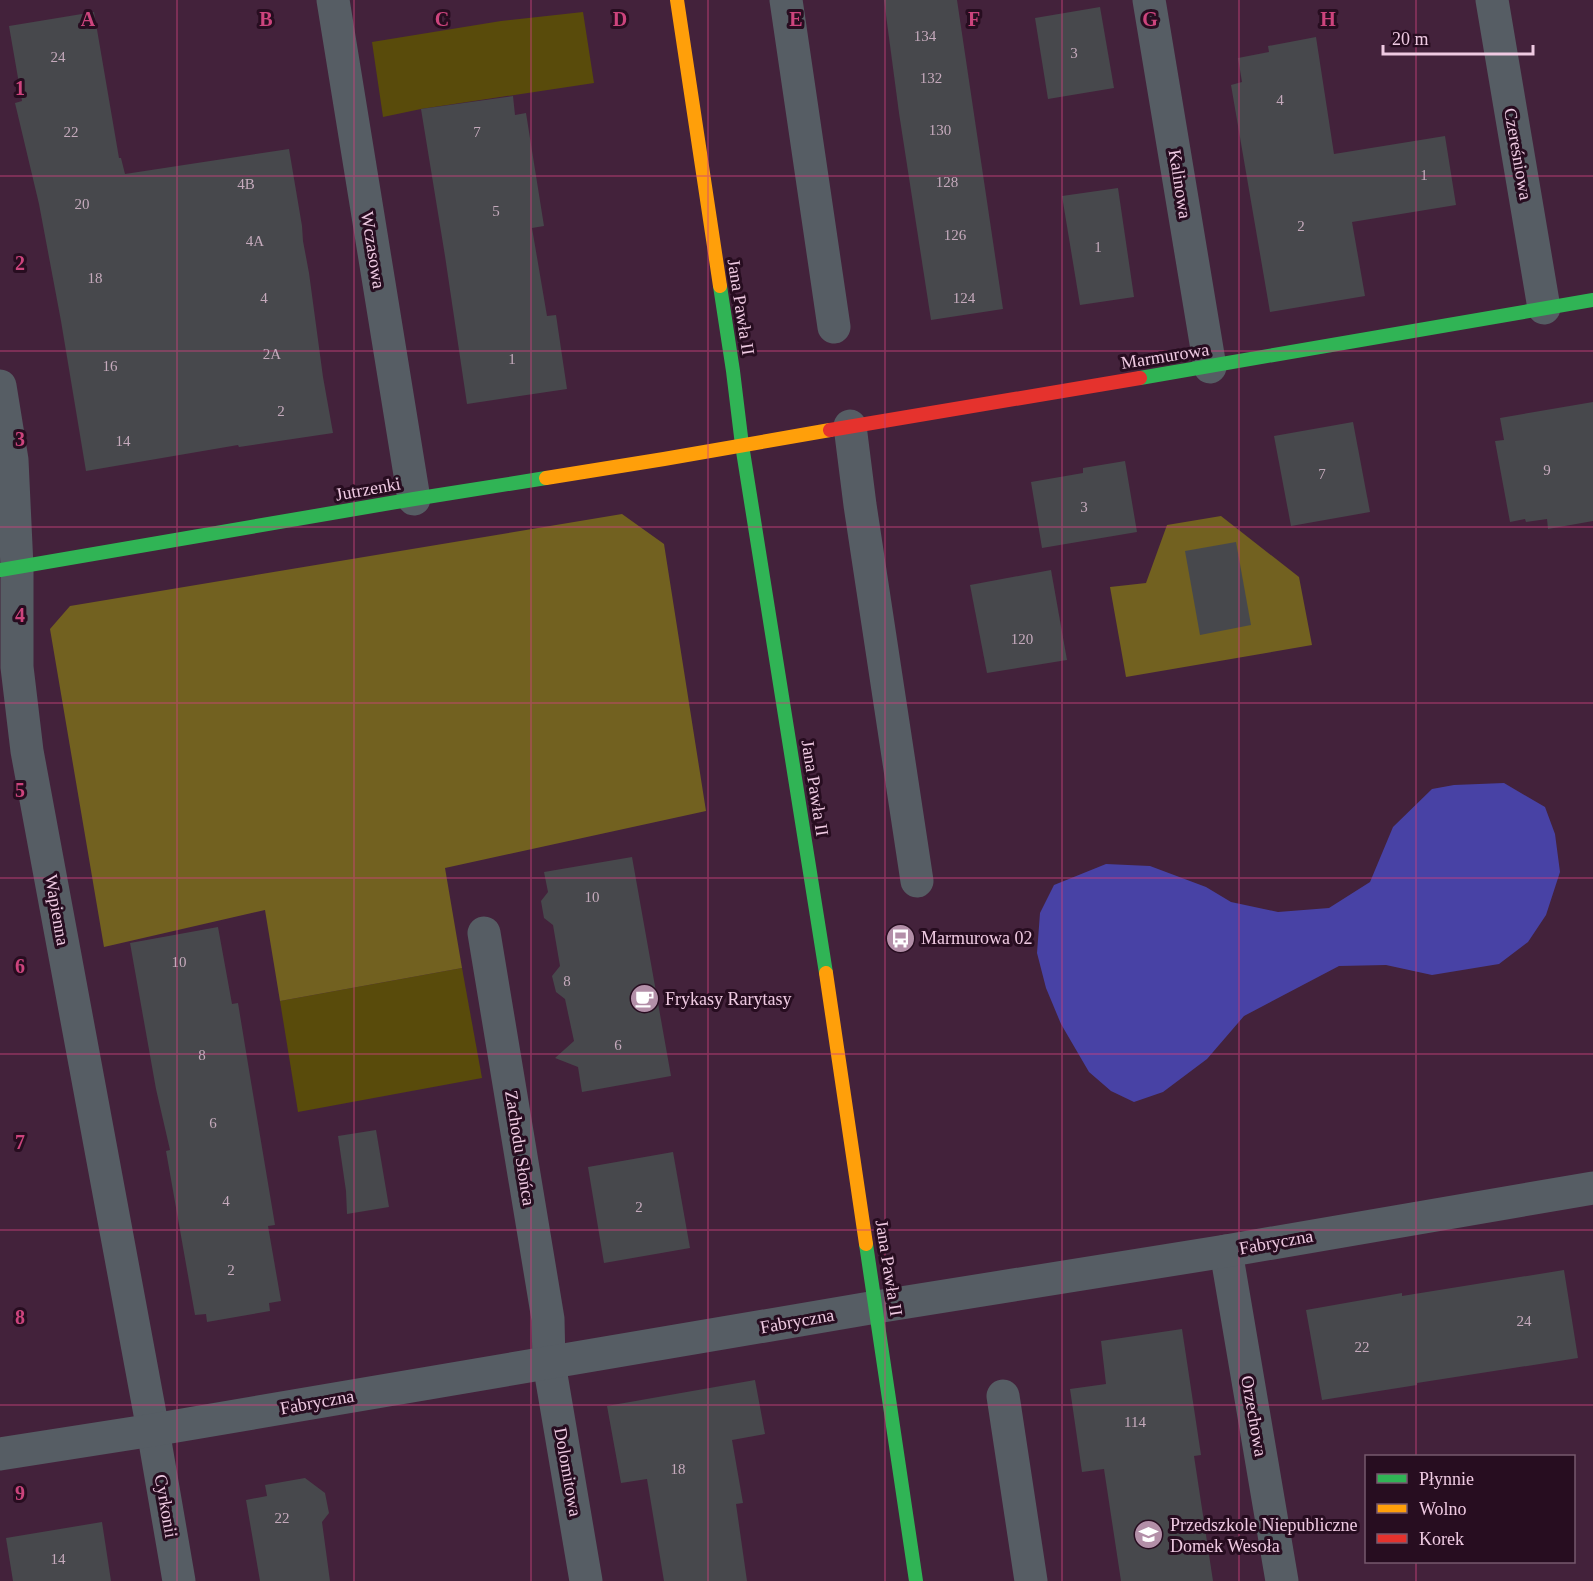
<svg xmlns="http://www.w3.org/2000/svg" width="1593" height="1581" font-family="'Times New Roman',serif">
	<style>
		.green { fill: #594b0b }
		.forest { fill: #726120 }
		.water { fill: #4842a5 }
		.building { fill: #47484c }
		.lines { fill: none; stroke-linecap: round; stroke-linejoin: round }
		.street { stroke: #565d64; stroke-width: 33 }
		.fast { stroke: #30b455; stroke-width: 14 }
		.slow { stroke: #ff9f0a; stroke-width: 14 }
		.jam { stroke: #e5322d; stroke-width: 14 }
		.grid { fill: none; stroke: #cd447d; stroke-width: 1.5; stroke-opacity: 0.55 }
		.labels { text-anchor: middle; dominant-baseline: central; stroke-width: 6; stroke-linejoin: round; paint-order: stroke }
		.number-label { font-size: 15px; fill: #c5aabc }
		.street-label { font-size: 18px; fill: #efcae2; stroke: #270d20 }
		.poi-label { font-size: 18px; fill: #efcae2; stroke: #270d20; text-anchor: start }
		.grid-label { font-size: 20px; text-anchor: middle; font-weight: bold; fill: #cd447d; stroke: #270d20; stroke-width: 6; stroke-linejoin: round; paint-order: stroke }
	</style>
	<rect width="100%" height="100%" fill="#43223b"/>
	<!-- green -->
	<g class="green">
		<polygon points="583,12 594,83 421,109 383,117 372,42 501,21"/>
		<polygon points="462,968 482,1078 298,1112 280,1001"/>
	</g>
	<!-- forest -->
	<g class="forest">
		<polygon points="622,514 664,544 706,811 445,868 462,968 280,1001 265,910 104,947 50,629 70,606"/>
		<polygon points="1221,516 1299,577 1312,645 1126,677 1110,587 1146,583 1167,525"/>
	</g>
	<!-- water -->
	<polygon class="water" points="1504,783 1545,807 1555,834 1560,872 1546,915 1528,942 1499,964 1432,975 1386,965 1339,966 1244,1016 1207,1059 1163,1092 1134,1102 1111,1091 1089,1072 1061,1024 1046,988 1037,953 1040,913 1054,885 1106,864 1150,866 1206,887 1231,902 1278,912 1329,908 1370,882 1393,827 1432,789 1454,785"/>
	<!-- building -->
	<g class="building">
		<polygon points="884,0 957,0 1003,309 931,320 899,113"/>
		<polygon points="1100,7 1114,88 1048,99 1035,18"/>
		<polygon points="94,12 119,158 121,158 125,174 289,149 302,226 303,241 309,273 323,377 333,433 239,447 238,445 86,471 61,321 39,204 15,103 22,101 9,26"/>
		<polygon points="1316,37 1334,154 1445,136 1456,205 1352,222 1365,296 1270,312 1231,85 1242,82 1238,58 1269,52 1268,46"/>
		<polygon points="513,96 515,115 526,113 544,226 532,228 547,316 556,315 567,389 467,404 445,256 421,109"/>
		<polygon points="1118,188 1134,297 1080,305 1062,196"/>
		<polygon points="1593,402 1593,521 1548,529 1547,519 1526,522 1525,519 1510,522 1495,441 1504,440 1500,418"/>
		<polygon points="1353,422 1370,512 1291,526 1274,436"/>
		<polygon points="1125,461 1137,532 1042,548 1031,482 1083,473 1083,468"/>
		<polygon points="1236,542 1251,625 1200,635 1185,551"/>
		<polygon points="1051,570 1067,660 987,673 970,585"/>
		<polygon points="632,857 671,1076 582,1092 578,1067 555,1058 574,1041 565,999 556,992 552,976 560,966 553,925 544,918 541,901 548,892 544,872"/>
		<polygon points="218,927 232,1004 238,1003 250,1076 275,1225 268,1226 281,1301 269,1303 270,1311 207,1322 206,1314 195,1315 166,1151 170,1150 156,1089 130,943"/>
		<polygon points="376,1130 389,1207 347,1214 346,1191 338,1136"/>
		<polygon points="673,1152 690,1248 604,1263 588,1167"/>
		<polygon points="1564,1270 1578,1358 1417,1383 1417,1385 1322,1400 1306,1310 1402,1293 1402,1296"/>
		<polygon points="1182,1329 1201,1455 1194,1456 1213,1581 1121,1581 1104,1469 1082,1472 1070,1389 1106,1384 1101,1341"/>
		<polygon points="755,1380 765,1434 732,1440 743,1503 736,1504 747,1581 664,1581 647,1479 621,1483 607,1406"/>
		<polygon points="305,1478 325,1493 329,1513 322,1522 330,1581 260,1581 246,1500 267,1496 265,1485"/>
		<polygon points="102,1522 111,1581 13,1581 6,1538"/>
	</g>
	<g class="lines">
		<!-- street -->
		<g class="street">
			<polyline points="333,0 414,499"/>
			<polyline points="786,0 834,327"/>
			<polyline points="1149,0 1210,367"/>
			<polyline points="1492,0 1544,308"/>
			<polyline points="0,386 12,460 17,567 17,667 27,751 153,1430 179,1581"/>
			<polyline points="850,426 860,505 917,881"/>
			<polyline points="484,933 548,1319 549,1363 586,1581"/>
			<polyline points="1226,1251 1282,1581"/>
			<polyline points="1003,1396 1031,1581"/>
			<polyline points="0,1454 153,1430 876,1307 1226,1251 1593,1188"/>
		</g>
		<!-- fast -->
		<g class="fast">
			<polyline points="720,286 733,371 742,445 826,973"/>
			<polyline points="1140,378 1593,300"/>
			<polyline points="0,570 414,499 546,478"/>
			<polyline points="866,1244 916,1581"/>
		</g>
		<!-- slow -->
		<g class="slow">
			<polyline points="677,0 720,286"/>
			<polyline points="546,478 664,459 830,430"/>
			<polyline points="826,973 866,1244"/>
		</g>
		<!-- jam -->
		<polyline class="jam" points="830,430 1140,378"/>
	</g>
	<!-- grid -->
	<path class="grid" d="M177 0V1581M354 0V1581M531 0V1581M708 0V1581M885 0V1581M1062 0V1581M1239 0V1581M1416 0V1456M0 176H1593M0 351H1593M0 527H1593M0 703H1593M0 878H1593M0 1054H1593M0 1230H1593M0 1405H1593M1416 1562V1581"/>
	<!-- icons -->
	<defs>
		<symbol id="bus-disc" viewBox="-11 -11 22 22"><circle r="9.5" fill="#b38fa8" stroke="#270d20"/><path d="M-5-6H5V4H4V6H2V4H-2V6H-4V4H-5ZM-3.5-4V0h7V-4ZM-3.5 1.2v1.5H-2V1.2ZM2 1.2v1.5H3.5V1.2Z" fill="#fff"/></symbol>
		<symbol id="cafe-disc" viewBox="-11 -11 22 22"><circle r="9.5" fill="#b38fa8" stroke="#270d20"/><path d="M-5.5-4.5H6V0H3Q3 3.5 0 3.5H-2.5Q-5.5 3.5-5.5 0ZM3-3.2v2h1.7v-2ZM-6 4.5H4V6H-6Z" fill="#fff"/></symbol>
		<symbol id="school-disc" viewBox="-11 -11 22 22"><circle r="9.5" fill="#b38fa8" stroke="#270d20"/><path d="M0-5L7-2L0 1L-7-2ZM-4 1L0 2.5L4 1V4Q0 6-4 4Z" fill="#fff"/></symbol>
	</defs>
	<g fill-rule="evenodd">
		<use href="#bus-disc" x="884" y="922" width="33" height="33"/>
		<use href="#cafe-disc" x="628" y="982" width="33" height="33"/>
		<use href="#school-disc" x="1132" y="1518" width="33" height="33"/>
	</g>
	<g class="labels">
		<!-- number labels -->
		<g class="number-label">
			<text x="925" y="36">134</text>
			<text x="1074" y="53">3</text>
			<text x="58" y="57">24</text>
			<text x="931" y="78">132</text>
			<text x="1280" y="100">4</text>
			<text x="940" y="130">130</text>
			<text x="71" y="132">22</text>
			<text x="477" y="132">7</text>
			<text x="1424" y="175">1</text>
			<text x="947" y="182">128</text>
			<text x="246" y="184">4B</text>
			<text x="82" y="204">20</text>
			<text x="496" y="211">5</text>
			<text x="1301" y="226">2</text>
			<text x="955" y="235">126</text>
			<text x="255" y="241">4A</text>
			<text x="1098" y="247">1</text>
			<text x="95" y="278">18</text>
			<text x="264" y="298">4</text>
			<text x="964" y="298">124</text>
			<text x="272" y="354">2A</text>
			<text x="512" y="359">1</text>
			<text x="110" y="366">16</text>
			<text x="281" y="411">2</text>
			<text x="123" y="441">14</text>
			<text x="1547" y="470">9</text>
			<text x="1322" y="474">7</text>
			<text x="1084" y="507">3</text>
			<text x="1022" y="639">120</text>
			<text x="592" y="897">10</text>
			<text x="179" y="962">10</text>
			<text x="567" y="981">8</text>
			<text x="618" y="1045">6</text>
			<text x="202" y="1055">8</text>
			<text x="213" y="1123">6</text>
			<text x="226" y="1201">4</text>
			<text x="639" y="1207">2</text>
			<text x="231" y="1270">2</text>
			<text x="1524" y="1321">24</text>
			<text x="1362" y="1347">22</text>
			<text x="1135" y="1422">114</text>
			<text x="678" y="1469">18</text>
			<text x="282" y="1518">22</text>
			<text x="58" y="1559">14</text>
		</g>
		<!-- street labels -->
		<g class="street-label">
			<text transform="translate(1518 154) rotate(80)">Czereśniowa</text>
			<text transform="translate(1180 184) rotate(81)">Kalinowa</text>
			<text transform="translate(373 250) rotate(81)">Wczasowa</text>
			<text transform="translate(741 307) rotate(81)">Jana Pawła II</text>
			<text transform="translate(1165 356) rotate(-9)">Marmurowa</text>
			<text transform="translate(368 489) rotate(-10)">Jutrzenki</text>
			<text transform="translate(815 788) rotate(81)">Jana Pawła II</text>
			<text transform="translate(57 910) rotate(80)">Wapienna</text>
			<text transform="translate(520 1148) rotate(81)">Zachodu Słońca</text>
			<text transform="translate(1276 1242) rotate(-10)">Fabryczna</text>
			<text transform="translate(889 1268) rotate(81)">Jana Pawła II</text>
			<text transform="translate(797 1321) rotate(-10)">Fabryczna</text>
			<text transform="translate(317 1402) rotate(-10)">Fabryczna</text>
			<text transform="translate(1254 1416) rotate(80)">Orzechowa</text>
			<text transform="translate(568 1472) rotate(80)">Dolomitowa</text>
			<text transform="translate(166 1506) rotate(80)">Cyrkonii</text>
		</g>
		<!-- poi labels -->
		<g class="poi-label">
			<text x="921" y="938">Marmurowa 02</text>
			<text x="665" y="999">Frykasy Rarytasy</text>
			<text x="1170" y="1525">Przedszkole Niepubliczne<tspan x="1170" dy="21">Domek Wesoła</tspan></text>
		</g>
	</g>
	<g class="grid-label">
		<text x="88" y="26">A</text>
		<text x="266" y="26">B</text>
		<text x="442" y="26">C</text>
		<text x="620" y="26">D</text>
		<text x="796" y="26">E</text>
		<text x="974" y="26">F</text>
		<text x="1150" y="26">G</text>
		<text x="1328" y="26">H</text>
		<text x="20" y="95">1</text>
		<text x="20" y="270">2</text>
		<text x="20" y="446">3</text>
		<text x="20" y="622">4</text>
		<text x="20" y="797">5</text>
		<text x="20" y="973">6</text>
		<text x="20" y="1149">7</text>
		<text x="20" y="1324">8</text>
		<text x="20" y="1500">9</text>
	</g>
	<!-- legend -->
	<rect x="1365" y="1455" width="210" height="108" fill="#270d20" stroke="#77596e" stroke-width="1.5"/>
	<rect x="1377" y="1474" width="30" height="9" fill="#30b455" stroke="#77596e" stroke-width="1.5"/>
	<text x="1419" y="1485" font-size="18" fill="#efcae2">Płynnie</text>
	<rect x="1377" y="1504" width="30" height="9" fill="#ff9f0a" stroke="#77596e" stroke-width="1.5"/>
	<text x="1419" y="1515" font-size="18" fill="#efcae2">Wolno</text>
	<rect x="1377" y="1534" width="30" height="9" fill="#e5322d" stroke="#77596e" stroke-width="1.5"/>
	<text x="1419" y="1545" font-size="18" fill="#efcae2">Korek</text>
	<!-- scale -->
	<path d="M1383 45v9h150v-9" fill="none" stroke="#efcae2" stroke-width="3"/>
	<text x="1392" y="45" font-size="18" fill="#efcae2" stroke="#270d20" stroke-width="4.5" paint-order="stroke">20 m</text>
</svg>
